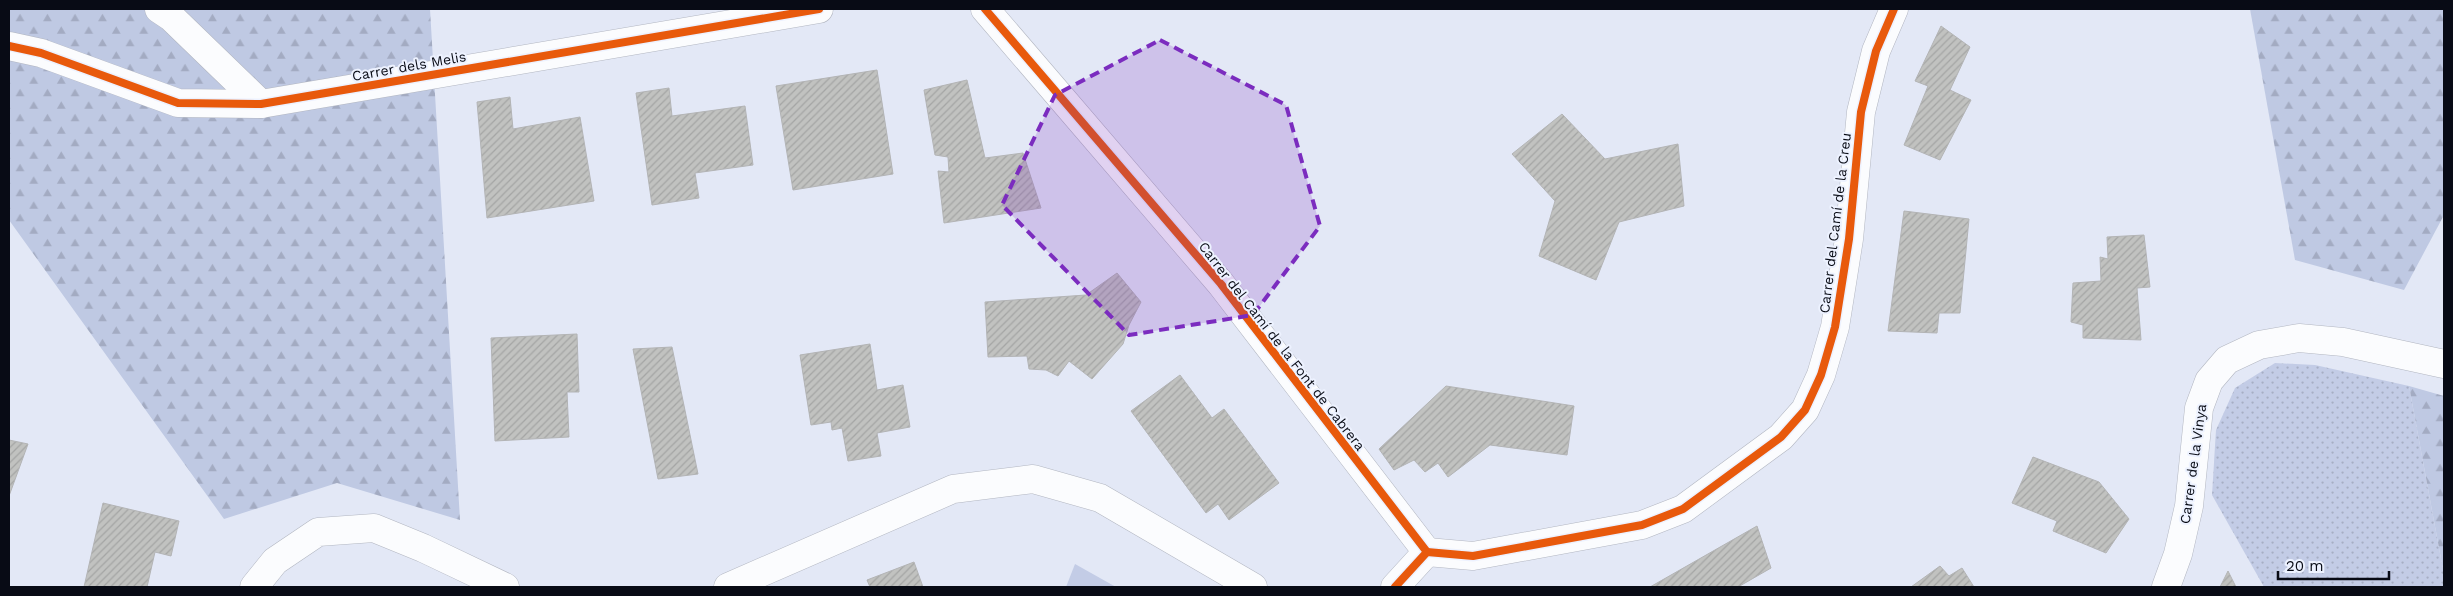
<svg xmlns="http://www.w3.org/2000/svg" width="2453" height="596" font-family="'Work Sans',sans-serif">
	<style>
		.grass { fill: url(#grass-dots) }
		.forest { fill: url(#forest-firs) }
		.garden { fill: #c3cce6 }
		.building { fill: url(#building-hatch); stroke: #b3b4b5 }
		.lines { fill: none; stroke-linecap: round; stroke-linejoin: round }
		.street-casing { stroke: #b2b6c1; stroke-width: 29 }
		.street { stroke: #fbfcfe; stroke-width: 28 }
		.cycleway-casing { stroke: #edf2ff; stroke-width: 11 }
		.cycleway { stroke: #e8590c; stroke-width: 8 }
		.marked { fill: #7b2cbf; fill-opacity: 0.2; stroke: #7b2cbf; stroke-width: 4; stroke-dasharray: 10 6; stroke-linejoin: round }
		.labels { text-anchor: middle; dominant-baseline: central; stroke-width: 4; stroke-linejoin: round; paint-order: stroke }
		.street-label { font-size: 14px; fill: #080b15; stroke: #edf2ff }
	</style>
	<defs>
		<pattern id="grass-dots" width="8" height="8" patternUnits="userSpaceOnUse" patternTransform="scale(1.25)"><rect width="8" height="8" fill="#c3cce6"/><path d="M2 2h.1M6 6h.1" fill="none" stroke="#a6aec4" stroke-width="1.8" stroke-linecap="round"/></pattern>
		<pattern id="forest-firs" width="22" height="20" patternUnits="userSpaceOnUse" patternTransform="scale(1.25)"><rect width="22" height="20" fill="#bfc9e3"/><path d="M5 1l3.5 6h-7zM16 11l3.5 6h-7z" fill="#a3abc2"/></pattern>
		<pattern id="building-hatch" width="6" height="6" patternUnits="userSpaceOnUse" patternTransform="scale(1.25)"><rect width="6" height="6" fill="#c1c2c0"/><path d="M-1 1l2-2M0 6l6-6M5 7l2-2" fill="none" stroke="#a4a5a4"/></pattern>
	</defs>
	<rect width="100%" height="100%" fill="#e3e8f6"/>
	<!-- grass -->
	<polygon class="grass" points="2275,363 2315,365 2409,386 2444,575 2444,587 2264,587 2212,495 2216,430 2235,388"/>
	<!-- forest -->
	<g class="forest">
		<polygon points="9,9 430,9 460,520 337,483 224,519 9,220"/>
		<polygon points="2250,9 2444,9 2444,215 2404,290 2295,260"/>
		<polygon points="2409,386 2444,396 2444,575"/>
	</g>
	<!-- garden -->
	<polygon class="garden" points="1075,564 1116,587 1066,587"/>
	<!-- building -->
	<g class="building">
		<polygon points="1941,26 1970,47 1950,90 1971,100 1940,160 1904,145 1928,86 1915,81"/>
		<polygon points="877,70 893,174 793,190 776,86"/>
		<polygon points="967,80 985,158 1023,153 1041,208 944,223 938,171 949,172 948,157 935,155 924,90"/>
		<polygon points="669,88 672,116 745,106 753,165 695,173 699,198 652,205 636,93"/>
		<polygon points="510,97 513,129 580,117 594,201 487,218 477,102"/>
		<polygon points="1562,114 1605,159 1678,144 1684,206 1619,222 1596,280 1539,256 1555,201 1512,154"/>
		<polygon points="1904,211 1969,219 1960,313 1939,313 1937,333 1888,331"/>
		<polygon points="2144,235 2150,287 2137,288 2141,340 2083,338 2083,325 2071,322 2073,283 2101,281 2100,257 2108,259 2107,237"/>
		<polygon points="1117,273 1141,302 1129,325 1123,344 1092,379 1069,361 1058,376 1046,370 1029,369 1027,356 988,357 985,302 1086,295"/>
		<polygon points="577,334 579,392 567,392 569,437 495,441 491,338"/>
		<polygon points="870,344 877,390 903,385 910,427 877,433 881,456 848,461 842,428 832,430 831,422 811,425 800,355"/>
		<polygon points="672,347 698,474 658,479 633,349"/>
		<polygon points="1180,375 1212,418 1224,409 1279,483 1229,520 1218,504 1206,513 1131,411"/>
		<polygon points="1446,386 1574,406 1567,455 1490,445 1448,477 1438,463 1425,472 1414,460 1394,470 1379,449"/>
		<polygon points="9,440 28,444 9,496"/>
		<polygon points="2033,457 2099,482 2129,519 2106,553 2053,531 2057,521 2012,503"/>
		<polygon points="103,503 179,521 171,556 155,552 147,587 84,587"/>
		<polygon points="1757,526 1771,568 1738,587 1650,587"/>
		<polygon points="914,562 923,587 870,587 867,580"/>
		<polygon points="1940,566 1949,576 1962,568 1974,587 1911,587"/>
		<polygon points="2228,571 2236,587 2220,587"/>
	</g>
	<g class="lines">
		<defs>
			<g id="street">
				<polyline points="159,9 171,17 261,104"/>
				<polyline points="985,9 1221,284 1427,552 1395,587"/>
				<polyline points="9,46 41,53 178,103 261,104 819,9"/>
				<polyline points="1427,552 1473,556 1642,525 1683,509 1781,437 1805,410 1821,375 1835,327 1849,239 1861,112 1876,51 1894,9"/>
				<polyline points="254,587 275,561 318,532 374,528 423,548 505,587"/>
				<polyline points="728,587 953,489 1033,479 1100,498 1253,587"/>
				<polyline points="2166,587 2178,554 2189,506 2199,408 2209,381 2227,360 2259,345 2299,338 2343,342 2444,364"/>
			</g>
		</defs>
		<!-- street casing -->
		<use href="#street" class="street-casing"/>
		<!-- street -->
		<use href="#street" class="street"/>
		<defs>
			<g id="cycleway">
				<polyline points="985,9 1221,284 1427,552 1395,587"/>
				<polyline points="9,46 41,53 178,103 261,104 819,9"/>
				<polyline points="1427,552 1473,556 1642,525 1683,509 1781,437 1805,410 1821,375 1835,327 1849,239 1861,112 1876,51 1894,9"/>
			</g>
		</defs>
		<!-- cycleway casing -->
		<use href="#cycleway" class="cycleway-casing"/>
		<!-- cycleway -->
		<use href="#cycleway" class="cycleway"/>
	</g>
	<!-- marked area -->
	<path class="marked" d="M1160 40 1286 105 1320 226 1253 315 1129 335 1002 205 1055 95Z"/>
	<g class="labels">
		<!-- street labels -->
		<g class="street-label">
			<text transform="translate(409 66) rotate(-10)">Carrer dels Melis</text>
			<text transform="translate(1835 223) rotate(-83)">Carrer del Camí de la Creu</text>
			<text transform="translate(1282 346) rotate(52)">Carrer del Camí de la Font de Cabrera</text>
			<text transform="translate(2193 464) rotate(-82)">Carrer de la Vinya</text>
		</g>
	</g>
	<!-- border -->
	<rect width="2453" height="596" fill="none" stroke="#080b15" stroke-width="20"/>
	<!-- scale -->
	<path d="M2278 571v8h111v-8" fill="none" stroke="#080b15" stroke-width="2.5"/>
	<text x="2286" y="571" font-size="15" fill="#080b15" stroke="#edf2ff" stroke-width="4" paint-order="stroke">20 m</text>
</svg>
